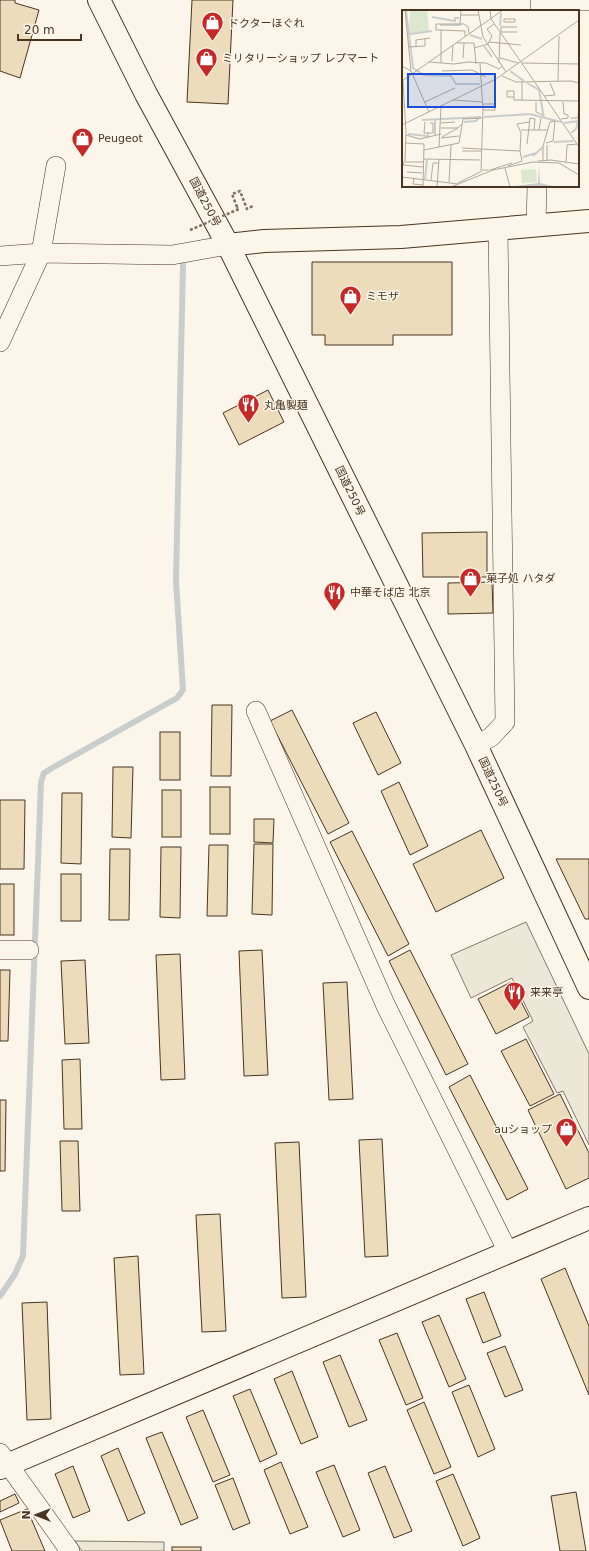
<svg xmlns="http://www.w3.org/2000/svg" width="589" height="1551" font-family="'DejaVu Sans','Noto Sans JP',sans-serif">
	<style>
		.parking { fill: #ede7d9; stroke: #887966 }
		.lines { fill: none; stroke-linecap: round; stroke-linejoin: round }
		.stream { stroke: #c9cecd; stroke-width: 6 }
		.building { fill: #ecdcbc; stroke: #4a3520 }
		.minor-casing { stroke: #4a3520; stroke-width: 20 }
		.tertiary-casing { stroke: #4a3520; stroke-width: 24 }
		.trunk-casing { stroke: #4a3520; stroke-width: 24 }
		.path { stroke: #7f6f5c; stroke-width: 2.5; stroke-dasharray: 3 2; stroke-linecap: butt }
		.minor { stroke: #fbf6e9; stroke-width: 19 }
		.tertiary { stroke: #fbf6e9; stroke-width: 22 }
		.trunk { stroke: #fbf6e9; stroke-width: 22 }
		.path-bridge { stroke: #7f6f5c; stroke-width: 2.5; stroke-dasharray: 3 2; stroke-linecap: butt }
		.labels { text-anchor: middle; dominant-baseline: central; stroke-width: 3; stroke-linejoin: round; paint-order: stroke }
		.poi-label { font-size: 11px; fill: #4a3520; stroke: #fbf6e9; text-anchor: start }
		.street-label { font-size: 11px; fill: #4a3520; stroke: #fbf6e9 }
		.inset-river { fill: none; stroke: #c9cecd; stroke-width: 2 }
		.inset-road { fill: none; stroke: #b4a999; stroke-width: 1 }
		.view { fill: #1d4ed8; fill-opacity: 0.15; stroke: #1d4ed8; stroke-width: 2 }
		.inset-edge { fill: none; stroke: #4a3520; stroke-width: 2 }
	</style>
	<rect width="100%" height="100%" fill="#fbf6e9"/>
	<!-- parking -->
	<g class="parking">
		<polygon points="526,922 589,1054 589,1145 563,1091 557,1093 523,1027 533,1021 512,978 471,998 451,955"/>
		<polygon points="75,1541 164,1542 164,1551 82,1551"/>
	</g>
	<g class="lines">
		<!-- stream -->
		<polyline class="stream" points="0,1296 15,1274 23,1256 41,782 44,773 52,768 177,698 183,690 176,581 183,265"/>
	</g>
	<!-- building -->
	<g class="building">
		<polygon points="0,0 15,0 15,3 39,10 20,78 0,71"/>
		<polygon points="192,0 233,0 228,104 187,102"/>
		<polygon points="312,262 452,262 452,335 393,335 393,345 325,345 325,335 312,335"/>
		<polygon points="268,390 284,422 239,445 223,413"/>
		<polygon points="487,532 487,577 423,577 422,533"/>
		<polygon points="492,582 493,613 448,614 448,583"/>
		<polygon points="212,705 232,705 231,776 211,776"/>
		<polygon points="292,710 349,823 328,834 270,721"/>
		<polygon points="376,712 401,763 378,775 353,723"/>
		<rect x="160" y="732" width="20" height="48"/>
		<polygon points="113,767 133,767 131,838 112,837"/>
		<polygon points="399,782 428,846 410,855 381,791"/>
		<rect x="210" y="787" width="20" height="47"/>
		<rect x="162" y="790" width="19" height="47"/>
		<polygon points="62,793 82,793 81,864 61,863"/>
		<polygon points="0,800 25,800 24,869 0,869"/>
		<polygon points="254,819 274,819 273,843 254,842"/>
		<polygon points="481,830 504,878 436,912 413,864"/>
		<polygon points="352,831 409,944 388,956 330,842"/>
		<polygon points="254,844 273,844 272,915 252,914"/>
		<polygon points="209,845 228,845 227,916 207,916"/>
		<polygon points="161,847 181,847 180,918 160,917"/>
		<polygon points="110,849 130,849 129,920 109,920"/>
		<polygon points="556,859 589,859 589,919 585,919"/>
		<rect x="61" y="874" width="20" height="47"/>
		<rect x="0" y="884" width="14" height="51"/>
		<polygon points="262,950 268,1075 244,1076 239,951"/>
		<polygon points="410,950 468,1064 446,1075 389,961"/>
		<polygon points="180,954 185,1079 161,1080 156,955"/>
		<polygon points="85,960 89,1043 65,1044 61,961"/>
		<polygon points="0,970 10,970 8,1041 0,1041"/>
		<polygon points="347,982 353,1099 329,1100 323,983"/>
		<polygon points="511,982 529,1017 496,1034 478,999"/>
		<polygon points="526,1039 554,1094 530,1106 501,1051"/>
		<polygon points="80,1059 82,1129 64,1129 62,1060"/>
		<polygon points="470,1075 528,1189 507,1200 449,1087"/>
		<polygon points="560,1094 589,1153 589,1178 566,1189 528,1110"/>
		<polygon points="0,1100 6,1100 5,1171 0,1171"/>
		<polygon points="382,1139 388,1256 365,1257 359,1140"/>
		<polygon points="60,1141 78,1141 80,1211 62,1211"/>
		<polygon points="299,1142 306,1297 282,1298 275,1143"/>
		<polygon points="220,1214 226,1331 202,1332 196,1215"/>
		<polygon points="138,1256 144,1374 120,1375 114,1258"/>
		<polygon points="565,1268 589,1326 589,1395 541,1279"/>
		<polygon points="484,1292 501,1336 483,1343 466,1299"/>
		<polygon points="47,1302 51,1419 27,1420 22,1303"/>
		<polygon points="439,1315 466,1379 449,1387 422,1322"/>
		<polygon points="397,1333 423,1398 406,1405 379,1340"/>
		<polygon points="505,1346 523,1390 505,1397 487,1353"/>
		<polygon points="340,1355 367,1420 349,1427 323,1362"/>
		<polygon points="292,1371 318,1437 301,1444 274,1379"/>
		<polygon points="469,1385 495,1449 478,1457 452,1392"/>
		<polygon points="250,1389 277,1454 260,1462 233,1396"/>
		<polygon points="424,1402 451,1467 434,1474 407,1410"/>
		<polygon points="203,1410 230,1475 213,1482 186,1417"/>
		<polygon points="162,1432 198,1518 181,1525 146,1438"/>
		<polygon points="118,1448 145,1513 128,1521 101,1456"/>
		<polygon points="281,1462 308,1527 290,1534 264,1470"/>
		<polygon points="334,1465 360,1530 343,1537 316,1472"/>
		<polygon points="73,1466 90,1511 73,1518 55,1474"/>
		<polygon points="385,1466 412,1531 394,1538 368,1473"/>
		<polygon points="453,1474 480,1538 463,1546 436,1481"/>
		<polygon points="233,1478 250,1523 233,1530 215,1485"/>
		<polygon points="576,1492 586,1551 560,1551 551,1496"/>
		<polygon points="15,1494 19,1503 0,1512 0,1501"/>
		<polygon points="27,1509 45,1551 12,1551 0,1520"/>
		<rect x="172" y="1547" width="29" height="4"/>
	</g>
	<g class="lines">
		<defs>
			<g id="minor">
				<polyline points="540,11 540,1 589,1"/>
				<polyline points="536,225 537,186"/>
				<polyline points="0,256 41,253 172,255 228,245"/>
				<polyline points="0,342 41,253 56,166"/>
				<polyline points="256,711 386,1006 508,1252"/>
				<polyline points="476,745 491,737 505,722 498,229"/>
				<polyline points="0,950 29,950"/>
				<polyline points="0,1453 70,1551"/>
			</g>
			<g id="tertiary">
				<polyline points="228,245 264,241 401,237 589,221"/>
				<polyline points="0,1468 589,1218"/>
			</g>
			<polyline id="trunk" points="99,0 146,94 228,245 476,745 589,988"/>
		</defs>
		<!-- minor casing -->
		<use href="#minor" class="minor-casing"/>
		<!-- tertiary casing -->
		<use href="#tertiary" class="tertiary-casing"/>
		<!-- trunk casing -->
		<use href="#trunk" class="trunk-casing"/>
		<!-- path -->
		<polyline class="path" points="237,207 232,194 240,191 247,209 253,206"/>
		<!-- minor -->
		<use href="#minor" class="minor"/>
		<!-- tertiary -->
		<use href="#tertiary" class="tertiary"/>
		<!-- trunk -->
		<use href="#trunk" class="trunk"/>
		<!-- path-bridge -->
		<polyline class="path-bridge" points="190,230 239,209 237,207"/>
	</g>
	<!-- icons -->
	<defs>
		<symbol id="shop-pin" viewBox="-11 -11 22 30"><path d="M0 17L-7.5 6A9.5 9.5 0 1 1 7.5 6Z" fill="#c62828" stroke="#fbf6e9"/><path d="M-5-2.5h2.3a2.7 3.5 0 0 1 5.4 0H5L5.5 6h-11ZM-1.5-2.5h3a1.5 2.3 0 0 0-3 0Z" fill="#fff"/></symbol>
		<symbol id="restaurant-pin" viewBox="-11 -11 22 30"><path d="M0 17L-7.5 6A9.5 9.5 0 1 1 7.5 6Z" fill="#c62828" stroke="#fbf6e9"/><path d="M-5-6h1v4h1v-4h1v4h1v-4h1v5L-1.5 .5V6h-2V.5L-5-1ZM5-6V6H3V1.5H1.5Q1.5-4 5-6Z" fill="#fff"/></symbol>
	</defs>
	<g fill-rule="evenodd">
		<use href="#shop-pin" x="200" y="10" width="25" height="34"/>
		<use href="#shop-pin" x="194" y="46" width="25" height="34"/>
		<use href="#shop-pin" x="70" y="126" width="25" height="34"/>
		<use href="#shop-pin" x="338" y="284" width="25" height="34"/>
		<use href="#restaurant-pin" x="236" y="392" width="25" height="34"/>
		<use href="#shop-pin" x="458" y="566" width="25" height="34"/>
		<use href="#restaurant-pin" x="322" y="580" width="25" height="34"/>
		<use href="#restaurant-pin" x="502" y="980" width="25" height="34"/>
		<use href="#shop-pin" x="554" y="1116" width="25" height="34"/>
	</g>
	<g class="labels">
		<!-- poi labels -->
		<g class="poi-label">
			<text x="228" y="23">ドクターほぐれ</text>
			<text x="222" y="58">ミリタリーショップ レプマート</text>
			<text x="98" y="138">Peugeot</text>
			<text x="366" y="296">ミモザ</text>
			<text x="264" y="405">丸亀製麺</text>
			<text x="486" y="578">菓子処 ハタダ</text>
			<text x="350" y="592">中華そば店 北京</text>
			<text x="530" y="992">来来亭</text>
			<text x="552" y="1129" text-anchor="end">auショップ</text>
		</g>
		<!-- street labels -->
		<g class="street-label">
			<text transform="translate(205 202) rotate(62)">国道250号</text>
			<text transform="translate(350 491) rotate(64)">国道250号</text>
			<text transform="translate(493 782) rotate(65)">国道250号</text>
		</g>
	</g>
	<!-- overview -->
	<g transform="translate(402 10)">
		<rect width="177" height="177" fill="#fbf6e9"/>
		<path d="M8 0H25L27 21 7 23ZM134 159 135 172 120 173 119 160Z" fill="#dce7d0"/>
		<path d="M137 156 138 173 155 177H106L136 173Z" fill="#c9cecd"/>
		<path class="inset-river" d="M4 0 11 58 22 65 49 66 54 74H78M30 7 53 11V8H57M38 15H59M98 16 99 3M8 24 30 21M68 25 80 29M82 36 90 47M108 61 122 71M125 73 137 80 142 108M82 107 128 104 159 112M20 110 79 107M33 110V125M62 112 74 111 77 108M162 113 177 111M169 123 174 119 176 112M6 124 25 126M40 127 56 118M152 132 171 131M131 146 141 137M121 147 134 143M23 169 25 150"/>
		<path class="inset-road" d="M3 0 9 61M76 0 81 27 104 62M88 0 89 9 119 52M59 5H77M102 9H113V12H102ZM58 14 59 0M39 20 63 21V26M99 22V17H115M99 22H115M87 32 119 35M55 33H72L74 54M7 37 23 36V29M14 37V30L28 28M72 38 86 34 90 26 85 19 92 14M61 48 62 33M98 48 116 53M50 51 51 35M27 52 52 54 66 52 84 53 97 59 100 56M119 52 177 137M39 53V20H34V14H62L66 17 67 23M78 53 81 100 79 160H87M97 53 98 23M120 53 177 54M0 56 9 61 27 102M40 61 70 60 84 67M100 66 114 72 169 71 177 73M0 71 101 0M156 71 157 26M120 72V90M142 86 153 85 148 73M112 87H105V81H112V90L177 91M51 90 80 92M23 92 53 78M134 92V102L141 105M81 94H93V100H81M169 108H176L177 95M159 109 166 108V105L162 104 161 92M23 112 22 123H26V127M39 113 53 112M0 115 94 69 177 10M39 118H56L60 114M119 120H146M137 120 139 108M26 123H31V113H28M4 125 18 129 39 124M39 128 57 126M3 133 22 134 21 177M125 134 128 108 133 109 132 120M37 137 39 96M60 138 79 139M79 139 118 141 120 151 106 156M22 140 57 133 61 109 81 108M60 141H79M118 141 119 123 115 114 127 112M22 149 78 150M141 150V136L148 112 153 111 151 131 144 133M145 150V135M136 151 149 150 177 154M3 152H22M164 152 165 135 175 134M1 155 21 157M0 157 3 150 4 122 1 71M103 158 108 177M88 160 110 153M5 162 20 163M0 167 56 174M12 168 11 174 21 175M29 170 31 153H37M47 172 49 135M56 173 80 161M35 177 37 149M49 177 91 160 131 152 157 153 177 165"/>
		<path class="view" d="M6 64H93V97H6Z"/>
		<rect width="177" height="177" class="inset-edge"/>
	</g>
	<!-- north arrow -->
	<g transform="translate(36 1515) rotate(270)" stroke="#fbf6e9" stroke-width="3" paint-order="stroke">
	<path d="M0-3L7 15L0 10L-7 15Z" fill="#4a3520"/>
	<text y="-6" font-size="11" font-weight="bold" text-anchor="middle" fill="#4a3520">N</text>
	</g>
	<!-- scale -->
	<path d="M18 34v6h63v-6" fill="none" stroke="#4a3520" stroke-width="2"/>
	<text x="24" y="34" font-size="12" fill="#4a3520" stroke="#fbf6e9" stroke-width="3" paint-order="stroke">20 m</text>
</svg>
